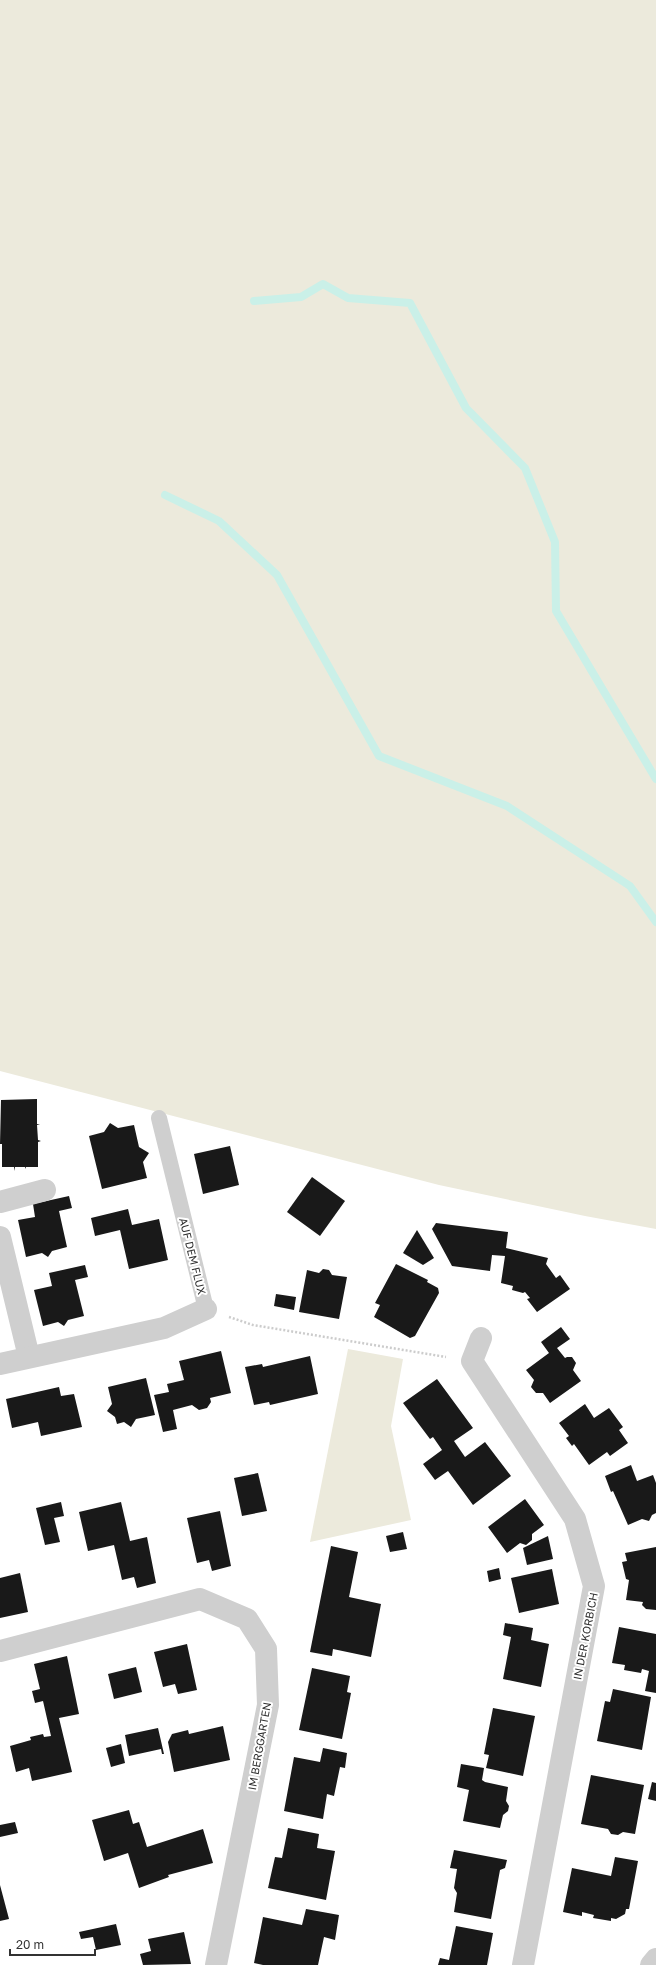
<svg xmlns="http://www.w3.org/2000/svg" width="656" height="1965" font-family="'Golos Text',sans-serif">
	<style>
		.green { fill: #eceadc }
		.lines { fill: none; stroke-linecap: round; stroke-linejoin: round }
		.stream { stroke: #caf0e8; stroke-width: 8 }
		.building { fill: #191919 }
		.path { stroke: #ccc; stroke-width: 2.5; stroke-dasharray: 2 2; stroke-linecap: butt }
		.service { stroke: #cfcfcf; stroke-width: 16 }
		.minor { stroke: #cfcfcf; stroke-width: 22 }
		.tertiary { stroke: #cfcfcf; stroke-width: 22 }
		.labels { text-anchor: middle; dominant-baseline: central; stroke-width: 4; stroke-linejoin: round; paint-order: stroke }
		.street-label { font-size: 11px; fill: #323232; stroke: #fff }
	</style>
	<rect width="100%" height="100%" fill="#fff"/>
	<!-- green -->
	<g class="green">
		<polygon points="0,0 656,0 656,1229 585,1216 439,1185 0,1071"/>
		<polygon points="348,1349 403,1359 391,1426 411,1520 310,1542"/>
	</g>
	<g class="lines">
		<!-- stream -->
		<g class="stream">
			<polyline points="254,301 301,297 323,284 348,298 410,303 466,408 525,468 555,542 556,611 656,779"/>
			<polyline points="165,495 219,521 277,575 379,756 507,806 630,886 656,922"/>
		</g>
	</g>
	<!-- building -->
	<g class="building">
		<polygon points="37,1099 37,1124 40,1124 37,1125 38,1140 41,1141 38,1142 38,1167 26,1167 26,1169 25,1167 15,1167 15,1171 14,1167 2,1167 2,1144 0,1144 1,1100"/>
		<polygon points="110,1123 118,1128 134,1125 139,1147 149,1153 143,1162 147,1178 102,1189 89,1136 104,1132"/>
		<polygon points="230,1146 239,1185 203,1194 194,1154"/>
		<polygon points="312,1177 345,1201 320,1236 287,1212"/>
		<polygon points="69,1196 72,1208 59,1211 67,1247 52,1251 48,1257 42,1253 26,1257 18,1220 35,1217 33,1204"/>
		<polygon points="128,1209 132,1225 159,1219 168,1260 129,1269 120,1230 95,1236 91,1218"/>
		<polygon points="436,1223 508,1232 506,1248 548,1258 546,1264 556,1278 560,1275 570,1289 537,1312 527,1299 530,1298 525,1292 523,1293 512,1290 513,1286 501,1283 505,1256 492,1255 490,1271 452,1266 432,1229"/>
		<polygon points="417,1230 434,1258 423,1265 403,1253"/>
		<polygon points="396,1264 428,1280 427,1282 438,1288 439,1293 415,1336 410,1338 374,1317 380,1305 375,1303"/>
		<polygon points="85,1265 88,1277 75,1280 84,1316 68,1320 64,1326 58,1322 43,1326 34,1290 52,1286 49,1273"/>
		<polygon points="323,1269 329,1270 332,1275 347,1277 339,1319 299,1312 307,1270 319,1273"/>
		<polygon points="276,1294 296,1297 294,1310 274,1306"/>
		<polygon points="561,1327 570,1339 557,1348 565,1358 567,1357 572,1357 576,1363 573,1370 581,1381 550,1403 543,1393 536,1393 531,1387 534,1380 526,1370 549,1353 541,1342"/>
		<polygon points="221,1351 231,1393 210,1398 211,1402 207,1408 199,1410 192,1405 173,1410 177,1429 163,1432 154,1395 169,1392 167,1384 184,1380 179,1361"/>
		<polygon points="310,1356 318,1394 270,1405 269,1402 254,1405 245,1367 262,1364 263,1367"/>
		<polygon points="146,1378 155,1415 136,1419 131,1427 124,1422 117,1424 115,1417 107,1411 112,1404 108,1387"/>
		<polygon points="437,1379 473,1428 454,1441 465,1457 485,1442 511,1476 473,1505 448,1471 435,1480 423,1464 442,1450 433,1437 430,1439 403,1403"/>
		<polygon points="59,1387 61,1396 74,1394 82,1427 41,1436 38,1422 12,1428 6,1399"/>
		<polygon points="585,1404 594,1418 609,1408 623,1427 619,1430 628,1443 610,1456 607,1452 589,1465 574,1444 572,1446 566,1438 569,1436 559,1423"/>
		<polygon points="631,1465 637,1481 653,1475 656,1483 656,1513 652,1515 649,1521 642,1519 628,1525 613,1491 611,1492 605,1476"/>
		<polygon points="258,1473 267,1511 242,1516 234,1478"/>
		<polygon points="525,1499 544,1525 532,1534 532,1540 526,1545 520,1543 507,1553 488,1527"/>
		<polygon points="61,1502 64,1516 54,1518 60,1542 45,1545 36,1508"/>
		<polygon points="121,1502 130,1541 147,1537 156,1583 137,1588 134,1577 122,1580 114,1545 88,1551 79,1512"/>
		<polygon points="220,1511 231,1566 212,1571 209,1560 197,1563 187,1518"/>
		<polygon points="403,1532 407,1549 390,1552 386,1536"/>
		<polygon points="548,1536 553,1559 527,1565 523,1548"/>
		<polygon points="331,1546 358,1552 349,1597 381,1604 371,1657 333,1649 332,1656 310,1652"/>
		<polygon points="656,1547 656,1610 646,1609 642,1605 643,1602 626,1600 629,1580 626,1579 622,1562 627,1561 625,1553"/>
		<polygon points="499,1568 501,1579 489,1582 487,1571"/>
		<polygon points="552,1569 559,1604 519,1613 511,1578"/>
		<polygon points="20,1573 28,1612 0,1618 0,1578"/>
		<polygon points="505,1623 533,1628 531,1640 549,1644 541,1687 503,1679 511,1637 503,1635"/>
		<polygon points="619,1627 656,1634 656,1693 645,1691 649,1671 642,1669 641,1673 624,1670 625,1665 612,1663"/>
		<polygon points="187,1644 197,1690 178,1694 175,1684 163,1687 154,1652"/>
		<polygon points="67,1656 79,1714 59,1718 72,1772 32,1781 29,1768 16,1772 10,1746 31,1740 30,1737 43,1734 44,1737 51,1736 43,1701 35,1703 32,1691 40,1689 34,1664"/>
		<polygon points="136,1667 142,1692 114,1699 108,1674"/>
		<polygon points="312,1668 350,1676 347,1692 351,1693 342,1739 299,1730"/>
		<polygon points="613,1689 651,1697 642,1750 597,1741 605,1701 610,1702"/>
		<polygon points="493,1708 535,1716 523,1776 486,1768 489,1755 484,1754"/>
		<polygon points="223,1726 230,1760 174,1772 168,1742 172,1734 188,1730 189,1734"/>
		<polygon points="158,1728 164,1754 162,1754 161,1749 129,1756 125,1735"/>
		<polygon points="121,1744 125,1763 111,1767 106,1748"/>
		<polygon points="323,1748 347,1753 345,1768 340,1767 334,1796 327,1794 323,1819 284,1811 294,1757 320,1762"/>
		<polygon points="461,1764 484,1768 482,1780 485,1782 508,1787 506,1801 509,1806 508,1811 503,1815 500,1828 463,1821 469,1790 457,1787"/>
		<polygon points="591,1775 644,1785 635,1834 623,1832 618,1835 611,1834 608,1829 581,1824"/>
		<polygon points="652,1782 656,1783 656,1801 648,1799"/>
		<polygon points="129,1810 133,1824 139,1822 147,1847 203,1829 213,1863 168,1875 169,1877 139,1888 128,1853 104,1861 92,1820"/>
		<polygon points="15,1822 18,1833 0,1837 0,1825"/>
		<polygon points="288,1828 319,1834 317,1848 335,1851 326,1900 268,1888 275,1857 282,1858"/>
		<polygon points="454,1850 507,1860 505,1868 500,1870 491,1919 454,1912 457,1893 454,1888 457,1869 450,1868"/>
		<polygon points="615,1857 638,1861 629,1909 626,1909 625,1914 616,1919 611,1918 611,1921 593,1918 594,1915 582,1912 582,1916 563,1912 572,1868 611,1876"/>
		<polygon points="0,1885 9,1919 0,1921"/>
		<polygon points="306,1909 339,1915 335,1940 324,1937 318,1965 263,1965 254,1963 263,1917 302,1925"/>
		<polygon points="116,1924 121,1945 96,1950 93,1937 81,1939 79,1932"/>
		<polygon points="456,1926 493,1933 487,1965 438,1965 440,1958 449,1960"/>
		<polygon points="184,1932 191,1964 143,1965 140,1954 151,1951 148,1939"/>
	</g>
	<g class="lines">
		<!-- path -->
		<polyline class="path" points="229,1317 253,1325 446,1357"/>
		<!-- service -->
		<polyline class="service" points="159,1118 206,1309"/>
		<!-- minor -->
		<g class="minor">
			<polyline points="0,1202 45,1190"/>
			<polyline points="0,1237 29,1357"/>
			<polyline points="481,1338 472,1361 575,1519 594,1586 523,1965"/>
			<polyline points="0,1364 164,1328 206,1309"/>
			<polyline points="0,1651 200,1599 247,1619 266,1649 268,1705 216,1965"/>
		</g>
		<!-- tertiary -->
		<polyline class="tertiary" points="651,1965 656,1959"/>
	</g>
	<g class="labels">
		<!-- street labels -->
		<g class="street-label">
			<text transform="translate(193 1256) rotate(76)">AUF DEM FLUX</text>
			<text transform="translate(585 1636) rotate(-79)">IN DER KORBICH</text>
			<text transform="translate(259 1746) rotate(-80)">IM BERGGARTEN</text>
		</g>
	</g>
	<!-- scale -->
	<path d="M10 1949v6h85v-6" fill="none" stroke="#323232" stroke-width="2"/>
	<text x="16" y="1949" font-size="12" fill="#323232" stroke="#ffffff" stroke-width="3" paint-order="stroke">20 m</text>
</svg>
